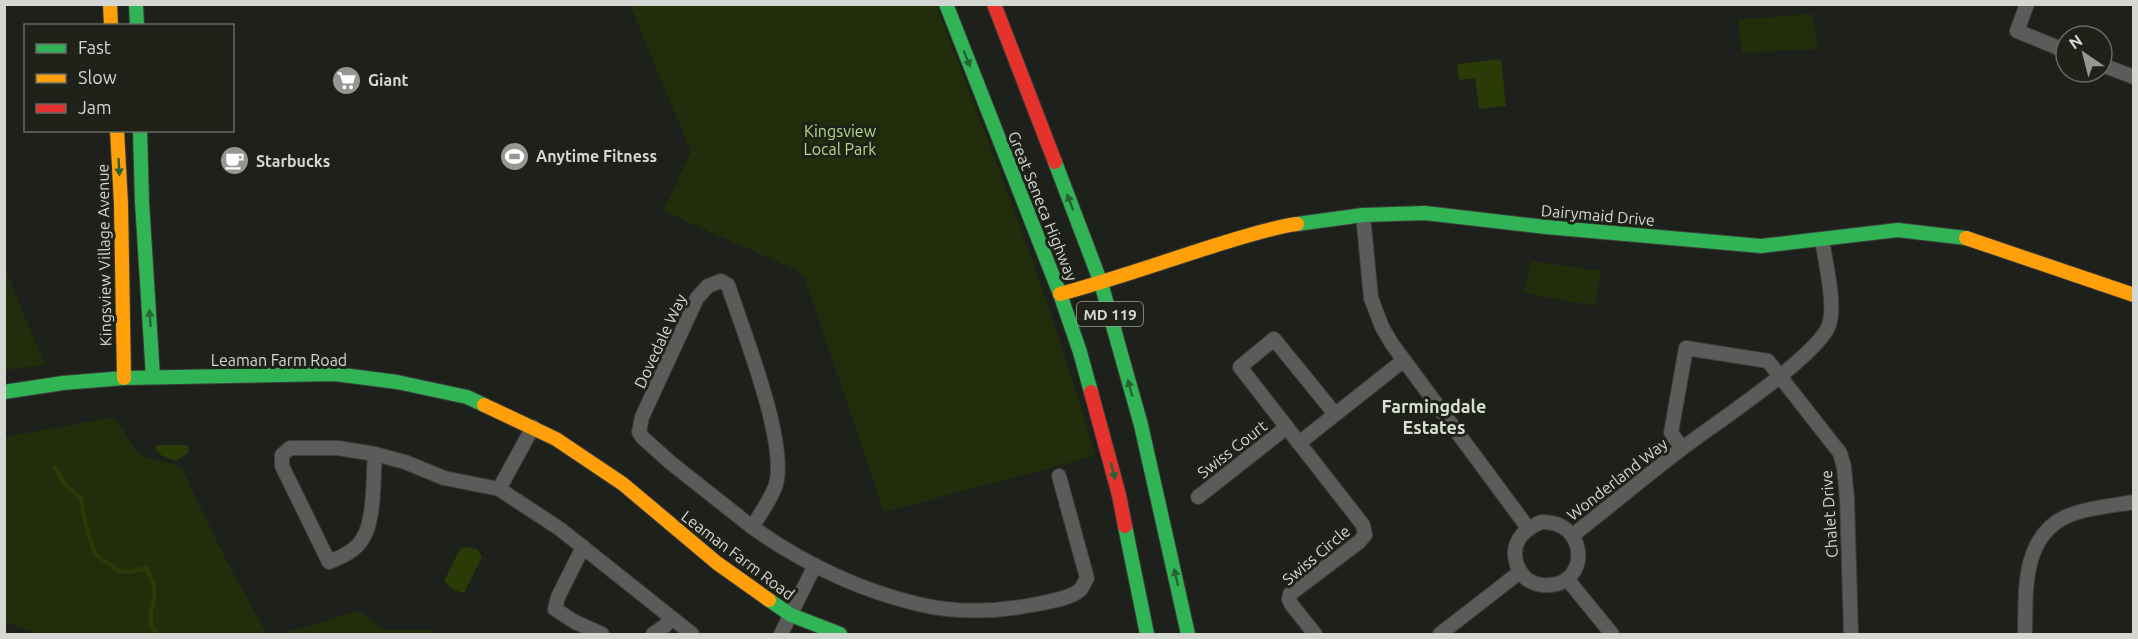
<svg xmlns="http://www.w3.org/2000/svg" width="2138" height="639" font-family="Ubuntu,sans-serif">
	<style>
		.green { fill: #212d0b }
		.water { fill: #2a3b07 }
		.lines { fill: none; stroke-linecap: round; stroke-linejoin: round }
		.stream { stroke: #2a3b07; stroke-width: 4.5 }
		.street-casing { stroke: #3b3c39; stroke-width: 16 }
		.fast-casing { stroke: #3b3c39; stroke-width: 16 }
		.slow-casing { stroke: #3b3c39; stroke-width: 16 }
		.jam-casing { stroke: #3b3c39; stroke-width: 16 }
		.street { stroke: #5a5c59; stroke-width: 14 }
		.fast { stroke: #30b455; stroke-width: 14 }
		.slow { stroke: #ff9f0a; stroke-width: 14 }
		.jam { stroke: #e5322d; stroke-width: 14 }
		.oneway { fill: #266434 }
		.labels { text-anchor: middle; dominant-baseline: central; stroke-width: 6; stroke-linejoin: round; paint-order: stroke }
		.shield { fill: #1e2219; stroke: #9ea19a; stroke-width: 1.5 }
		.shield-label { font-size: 15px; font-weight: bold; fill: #d5d7d2 }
		.poi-label { font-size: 16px; font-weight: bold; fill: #d5d7d2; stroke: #1e2219; text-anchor: start }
		.park-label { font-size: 16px; fill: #b7da88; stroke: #1e2219 }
		.street-label { font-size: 16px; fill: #d5d7d2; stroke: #1e2219 }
		.neighbourhood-label { font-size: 18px; font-weight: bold; fill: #dadfd4; stroke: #1e2219 }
	</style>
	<rect width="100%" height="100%" fill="#1e201b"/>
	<!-- green -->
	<g class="green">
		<path d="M630 5H936C993 154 1052 302 1095 456L884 512 804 276 798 271 663 211 691 152Z"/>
		<polygon points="1812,14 1818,49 1742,53 1738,19"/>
		<polygon points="1531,261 1601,271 1595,306 1524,293"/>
		<polygon points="5,269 45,365 5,370"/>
		<polygon points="114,417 139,455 181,467 226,560 267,634 38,634 5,622 5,437"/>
		<polygon points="359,611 384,630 429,629 437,634 280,634"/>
	</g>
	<!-- water -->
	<g class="water">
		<polygon points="1501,59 1506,106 1479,109 1475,78 1459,80 1457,64"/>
		<polygon points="157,445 187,445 189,452 176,461 162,456 156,449"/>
		<polygon points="466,547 477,549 482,557 464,593 453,590 444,581 460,549"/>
	</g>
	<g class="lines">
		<!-- stream -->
		<path class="stream" d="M55 468 65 485 81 498 84 518 95 554 119 571 128 572 147 568C149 574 153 581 154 587 158 606 142 614 157 634"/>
		<defs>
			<g id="street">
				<polyline points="2027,4 2017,31 2066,51"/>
				<polyline points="2102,65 2134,77"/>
				<polyline points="1363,215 1371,298 1382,327 1392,344 1528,528"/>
				<path d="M721 281 728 285C742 328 790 447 775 487 770 501 760 514 752 527L671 463 643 438 639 432 642 417 697 298 708 286Z"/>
				<polyline points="1299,443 1240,367 1274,339 1335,414"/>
				<path d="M290 448H338L375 454C373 477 375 519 363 538 356 551 341 557 329 562L282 466V455Z"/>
				<polyline points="1682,448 1671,433 1686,348 1768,361 1840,453 1844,467 1847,499 1851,634"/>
				<polyline points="375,454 405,462 444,478 499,489 560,529 692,634"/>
				<polyline points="499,489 533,427"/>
				<polyline points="1198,497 1287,427"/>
				<path d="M1541 522C1587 520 1591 582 1550 585 1542 586 1535 584 1528 580 1522 576 1520 571 1517 565 1510 544 1522 530 1541 522Z"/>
				<path d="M752 527C801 562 859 590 918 604 953 613 997 612 1032 605 1046 602 1070 599 1080 590 1083 587 1085 581 1087 578L1059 476"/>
				<path d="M1573 535C1610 506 1646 476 1684 447 1714 424 1818 356 1829 325 1836 303 1825 262 1822 239"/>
				<polyline points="583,547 558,597 555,609 575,622 602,634"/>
				<polyline points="1567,579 1612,634"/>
				<polyline points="653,634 665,626 671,618"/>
				<polyline points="781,634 815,565"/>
				<polyline points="1315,634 1291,604 1289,599 1290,594 1359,542 1365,535 1363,525 1299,443 1404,360"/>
				<polyline points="1440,634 1520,572"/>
				<path d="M2025 634C2026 593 2021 539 2065 517 2085 508 2111 506 2134 502"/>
			</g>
			<g id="fast">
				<polyline points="136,4 137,26"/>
				<polyline points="946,4 1060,294 1080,352 1091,392"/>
				<polyline points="140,130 142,202 153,377"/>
				<polyline points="1055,162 1101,283 1141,425 1188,634"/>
				<polyline points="1297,224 1363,215 1425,213 1546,227 1761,246 1898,230 1966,238"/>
				<polyline points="4,392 63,383 124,378 335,374 397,382 467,397 484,405"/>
				<polyline points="1125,526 1147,634"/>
				<polyline points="769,600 791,615 840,634"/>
			</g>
			<g id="slow">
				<polyline points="110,4 111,26"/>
				<polyline points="117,130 121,204 124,378"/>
				<polyline points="1966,238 2134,295"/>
				<path d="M1060 294C1116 279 1171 259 1226 242 1250 235 1273 227 1297 224"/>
				<polyline points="484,405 556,439 623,484 717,563 769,600"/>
			</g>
			<g id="jam">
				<polyline points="994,4 1055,162"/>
				<polyline points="1091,392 1119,495 1125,526"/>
			</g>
		</defs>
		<!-- street casing -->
		<use href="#street" class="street-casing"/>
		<!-- fast casing -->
		<use href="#fast" class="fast-casing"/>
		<!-- slow casing -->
		<use href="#slow" class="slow-casing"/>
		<!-- jam casing -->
		<use href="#jam" class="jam-casing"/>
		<!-- street -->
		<use href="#street" class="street"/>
		<!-- fast -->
		<use href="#fast" class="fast"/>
		<!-- slow -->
		<use href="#slow" class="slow"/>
		<!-- jam -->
		<use href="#jam" class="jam"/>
	</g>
	<!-- one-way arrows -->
	<defs><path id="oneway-solid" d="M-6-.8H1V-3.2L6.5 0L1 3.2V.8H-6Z" transform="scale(1.5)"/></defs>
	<g class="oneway">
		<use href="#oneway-solid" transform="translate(967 59) rotate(68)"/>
		<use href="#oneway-solid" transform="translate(119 167) rotate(87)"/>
		<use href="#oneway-solid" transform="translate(1070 202) rotate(-111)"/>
		<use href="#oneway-solid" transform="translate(150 318) rotate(-94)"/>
		<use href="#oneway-solid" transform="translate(1130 388) rotate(-105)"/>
		<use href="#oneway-solid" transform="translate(1113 471) rotate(75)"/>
		<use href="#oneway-solid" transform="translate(1176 577) rotate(-103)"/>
	</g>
	<!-- icons -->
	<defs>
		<symbol id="supermarket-disc" viewBox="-11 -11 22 22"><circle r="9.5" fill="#959792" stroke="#1e2219"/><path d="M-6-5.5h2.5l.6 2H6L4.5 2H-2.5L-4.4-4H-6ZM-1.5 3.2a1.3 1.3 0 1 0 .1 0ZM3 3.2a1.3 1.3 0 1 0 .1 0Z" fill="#fff"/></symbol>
		<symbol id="stadium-disc" viewBox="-11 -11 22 22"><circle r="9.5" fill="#959792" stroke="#1e2219"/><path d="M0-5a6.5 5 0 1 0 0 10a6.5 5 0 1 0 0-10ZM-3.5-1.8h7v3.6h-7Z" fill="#fff"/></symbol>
		<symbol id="cafe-disc" viewBox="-11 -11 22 22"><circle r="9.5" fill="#959792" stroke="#1e2219"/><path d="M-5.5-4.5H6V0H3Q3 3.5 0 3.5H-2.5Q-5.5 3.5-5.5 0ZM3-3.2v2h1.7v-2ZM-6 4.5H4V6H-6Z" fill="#fff"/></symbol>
	</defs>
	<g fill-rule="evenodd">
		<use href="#supermarket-disc" x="330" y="64" width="33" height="33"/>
		<use href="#stadium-disc" x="498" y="140" width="33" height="33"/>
		<use href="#cafe-disc" x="218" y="144" width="33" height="33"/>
	</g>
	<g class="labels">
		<!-- shield labels -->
		<rect class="shield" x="1077" y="302" width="66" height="24" rx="4.5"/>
		<g class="shield-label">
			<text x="1110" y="314">MD 119</text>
		</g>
		<!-- poi labels -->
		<g class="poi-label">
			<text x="368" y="80">Giant</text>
			<text x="536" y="156">Anytime Fitness</text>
			<text x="256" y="161">Starbucks</text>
		</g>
		<!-- park labels -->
		<g class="park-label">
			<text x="840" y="131">Kingsview<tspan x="840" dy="18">Local Park</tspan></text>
		</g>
		<!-- street labels -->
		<g class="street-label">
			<text transform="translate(1043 206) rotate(68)">Great Seneca Highway</text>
			<text transform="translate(1598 215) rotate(5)">Dairymaid Drive</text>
			<text transform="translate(104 255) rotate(-91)">Kingsview Village Avenue</text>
			<text transform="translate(660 341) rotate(-65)">Dovedale Way</text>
			<text x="279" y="360">Leaman Farm Road</text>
			<text transform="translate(1232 449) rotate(-38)">Swiss Court</text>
			<text transform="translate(1617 479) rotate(-38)">Wonderland Way</text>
			<text transform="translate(1829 514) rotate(-94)">Chalet Drive</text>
			<text transform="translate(738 555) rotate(37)">Leaman Farm Road</text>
			<text transform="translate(1316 555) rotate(-40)">Swiss Circle</text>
		</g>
		<!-- neighbourhood labels -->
		<g class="neighbourhood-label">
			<text x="1434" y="406">Farmingdale<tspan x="1434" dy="21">Estates</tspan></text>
		</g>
	</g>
	<!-- border -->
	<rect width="2138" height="639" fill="none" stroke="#d5d7d2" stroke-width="12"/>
	<!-- legend -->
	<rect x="24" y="24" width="210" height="108" fill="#1e2219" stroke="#676a63" stroke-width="1.5"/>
	<rect x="36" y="44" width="30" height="9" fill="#30b455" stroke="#676a63" stroke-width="1.5"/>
	<text x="78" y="54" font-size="18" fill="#d5d7d2">Fast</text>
	<rect x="36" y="74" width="30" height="9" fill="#ff9f0a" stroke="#676a63" stroke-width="1.5"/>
	<text x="78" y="84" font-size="18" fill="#d5d7d2">Slow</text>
	<rect x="36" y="104" width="30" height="9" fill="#e5322d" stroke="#676a63" stroke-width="1.5"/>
	<text x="78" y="114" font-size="18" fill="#d5d7d2">Jam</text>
	<!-- north arrow -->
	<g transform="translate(2084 54) rotate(325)"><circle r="28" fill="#1e2219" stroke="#676a63" stroke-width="1.5"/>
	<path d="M0-4.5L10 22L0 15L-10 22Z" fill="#959792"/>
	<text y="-9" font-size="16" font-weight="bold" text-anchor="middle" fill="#d5d7d2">N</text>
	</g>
</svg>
